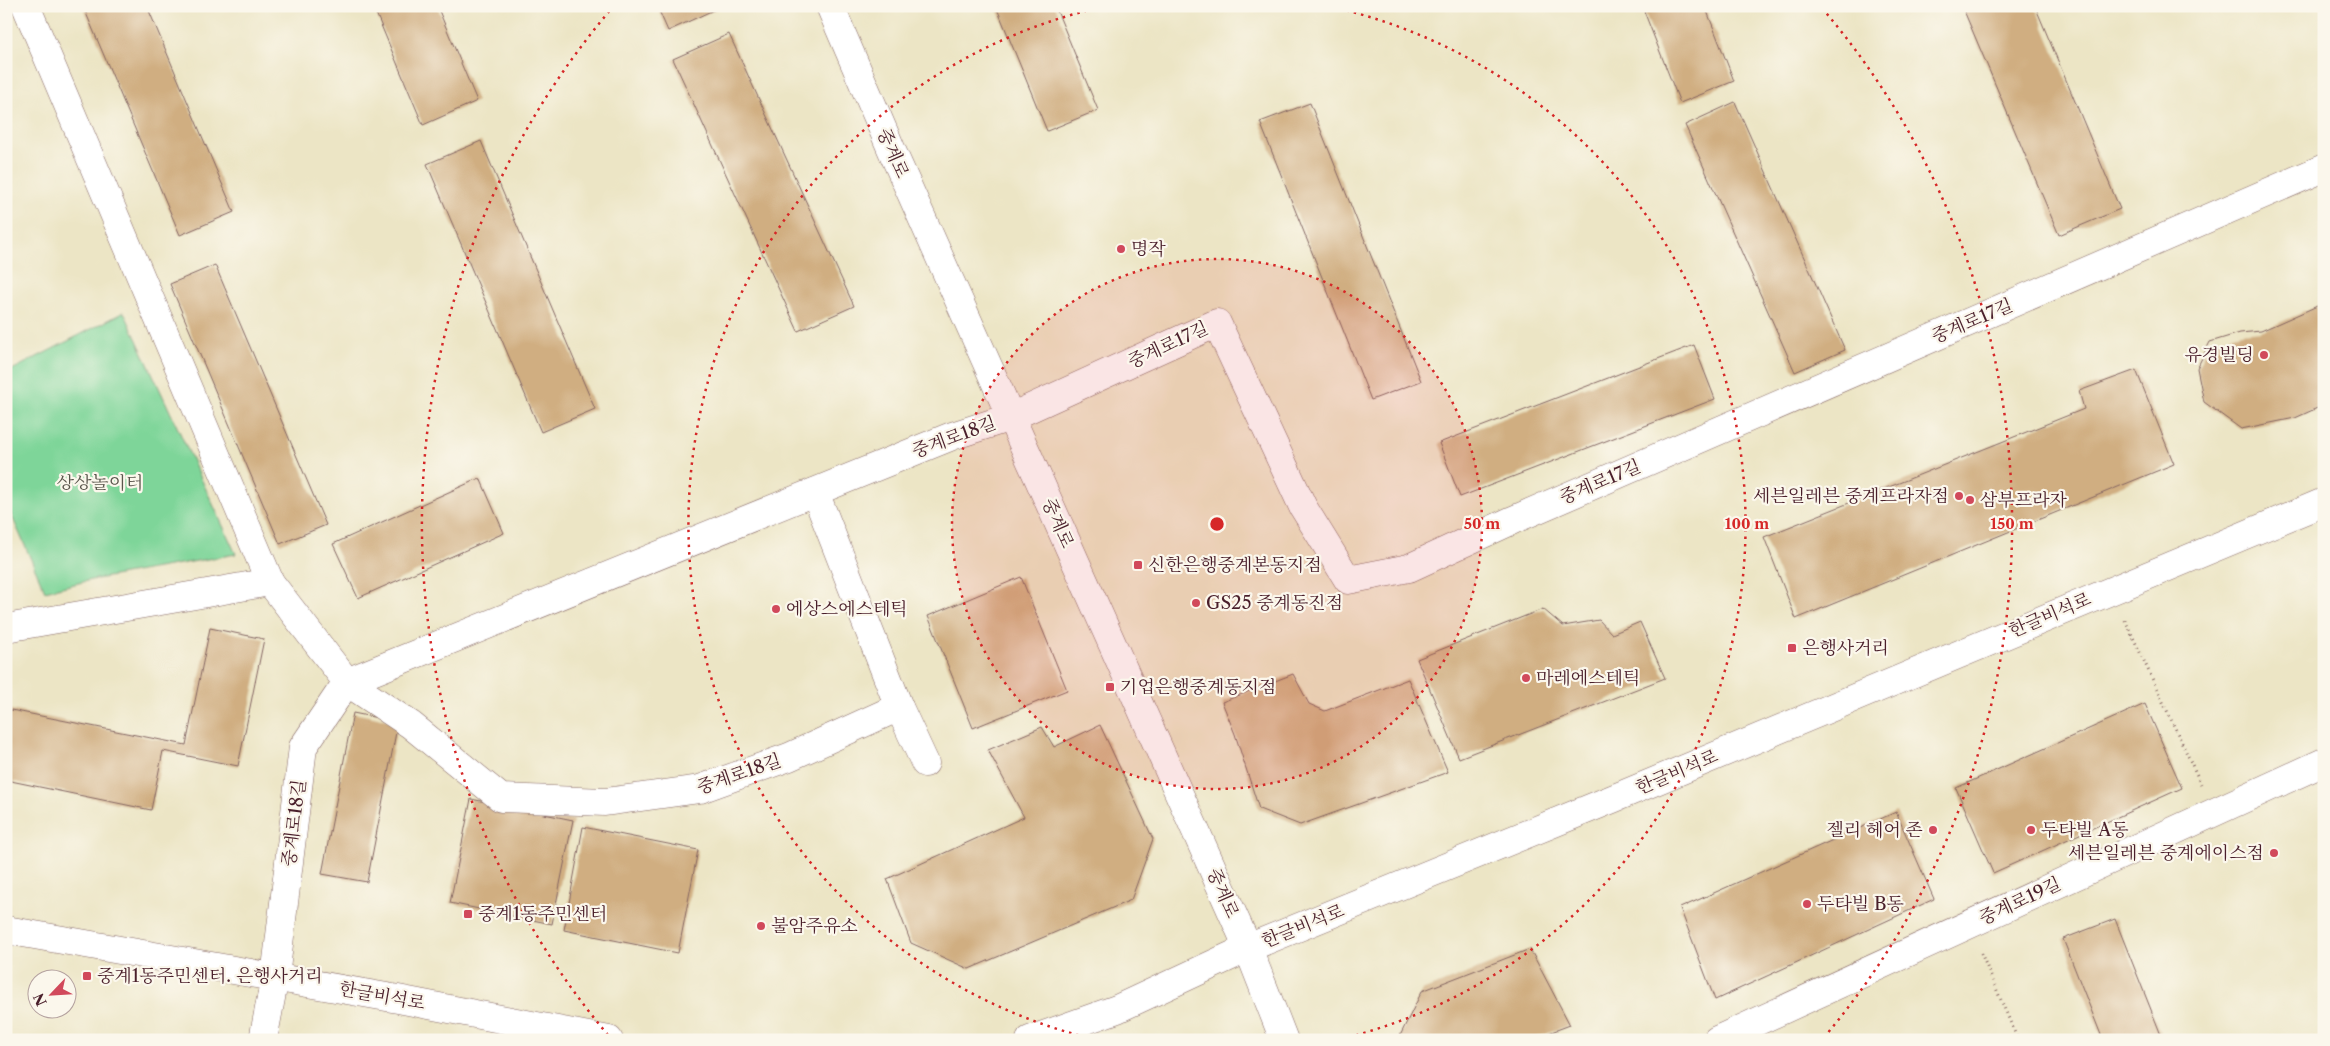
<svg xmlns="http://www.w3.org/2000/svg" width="2330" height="1046" font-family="'Libre Caslon Text','Noto Serif KR',serif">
<rect width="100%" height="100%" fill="#fbf7ec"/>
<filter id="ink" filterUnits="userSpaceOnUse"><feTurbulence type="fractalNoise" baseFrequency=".02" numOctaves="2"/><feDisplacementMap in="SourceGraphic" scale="10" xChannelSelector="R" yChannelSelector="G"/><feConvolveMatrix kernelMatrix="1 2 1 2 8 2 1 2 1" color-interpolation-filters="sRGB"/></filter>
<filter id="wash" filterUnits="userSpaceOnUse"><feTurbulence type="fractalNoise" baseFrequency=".0096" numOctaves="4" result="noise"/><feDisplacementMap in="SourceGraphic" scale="20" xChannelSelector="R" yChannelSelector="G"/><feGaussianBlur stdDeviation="1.12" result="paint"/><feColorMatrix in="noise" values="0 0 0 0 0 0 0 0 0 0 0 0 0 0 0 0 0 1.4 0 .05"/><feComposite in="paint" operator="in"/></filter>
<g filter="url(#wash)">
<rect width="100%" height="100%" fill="#ece5c5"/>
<polygon fill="#7ed599" stroke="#647a62" points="124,312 236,554 91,580 45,591 6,503 6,373"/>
<g id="blocks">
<g fill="#d0ae81">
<polygon points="83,6 147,6 234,212 180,235"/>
<polygon points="373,6 437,6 477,101 423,125"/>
<polygon points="657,6 722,6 668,31"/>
<polygon points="996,6 1055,6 1098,110 1047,131"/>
<polygon points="1642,6 1705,6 1734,81 1680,103"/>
<polygon points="1962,6 2035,6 2120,209 2059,235"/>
<polygon points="729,34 854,306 798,331 673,59"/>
<polygon points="1735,102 1845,350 1795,372 1685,125"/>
<polygon points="1310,103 1421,381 1371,400 1260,122"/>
<polygon points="481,141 595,409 541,432 427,164"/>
<polygon points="215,265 326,525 280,544 170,284"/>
<polygon points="2324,303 2324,405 2295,418 2241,429 2204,402 2197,368 2210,342 2240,333 2261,331"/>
<polygon points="1694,345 1715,399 1460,497 1439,443"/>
<polygon points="2136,370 2174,464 1796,619 1764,537 2084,409 2079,391"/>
<polygon points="480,478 504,533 358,598 333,544"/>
<polygon points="1021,577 1067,690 973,728 928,616"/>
<polygon points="1543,609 1563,626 1599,620 1612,634 1640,622 1665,678 1459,758 1417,659"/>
<polygon points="210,628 264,639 238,766 163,751 151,810 6,780 6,709 186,745"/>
<polygon points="1293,674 1309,704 1325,711 1408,679 1448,772 1300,825 1259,809 1235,734 1222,702"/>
<polygon points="2145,704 2182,788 1993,873 1956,788"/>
<polygon points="353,713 398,722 367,882 322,874"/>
<polygon points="1100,725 1153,839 1131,900 969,969 911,943 887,879 1024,817 988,750 1042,727 1054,747"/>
<polygon points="471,799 573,820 552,924 450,903"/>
<polygon points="1896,812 1934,899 1715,1000 1680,908"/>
<polygon points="583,827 698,850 678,953 564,930"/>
<polygon points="2115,919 2163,1040 2103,1040 2063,939"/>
<polygon points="1530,949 1570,1025 1530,1040 1398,1040 1422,991"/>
</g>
</g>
</g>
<g filter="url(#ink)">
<use href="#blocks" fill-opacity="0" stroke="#836461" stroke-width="1"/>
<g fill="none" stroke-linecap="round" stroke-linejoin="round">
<defs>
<g id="minor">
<polyline points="26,6 270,582"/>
<polyline points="830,6 893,153 1248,948 1284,1040"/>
<polyline points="6,628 270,582 347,682 411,725 501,798 605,802 700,789 789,757 899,707 815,492"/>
<polyline points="899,707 925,763"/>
<polyline points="263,1040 275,977 303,747 347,682 952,436 1011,417 1217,323 1303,507 1348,580 1409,568 1513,520 2324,168"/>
<polyline points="1717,1040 2324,762"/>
</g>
<g id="major">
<polyline points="6,930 398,999 609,1040"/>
<polyline points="1030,1040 1117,1009 1248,948 1610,800 2324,502"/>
</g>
</defs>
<use href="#minor" stroke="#836461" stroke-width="29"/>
<use href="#major" stroke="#836461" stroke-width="29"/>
<g stroke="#836461" stroke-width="3" stroke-dasharray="1 4" stroke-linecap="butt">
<polyline points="2125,620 2201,784"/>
<polyline points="1981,953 2018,1040"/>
</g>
<use href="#minor" stroke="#fff" stroke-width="28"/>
<use href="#major" stroke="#fff" stroke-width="28"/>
</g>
</g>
<circle cx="1217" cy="524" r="265" fill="#d62828" fill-opacity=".12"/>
<g fill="none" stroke="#d62828" stroke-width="2.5" stroke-dasharray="2.5 5">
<circle cx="1217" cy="524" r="265"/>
<path d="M1093 1039A530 530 0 0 1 1102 7M1332 7A530 530 0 0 1 1341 1039"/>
<path d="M608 1035A795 795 0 0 1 612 8M1822 8A795 795 0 0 1 1826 1035"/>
</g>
<g fill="#d1495b" stroke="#fbf7ec" stroke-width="2">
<circle cx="1121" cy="249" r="5"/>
<circle cx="2264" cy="355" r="5"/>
<circle cx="1959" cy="496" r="5"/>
<circle cx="1970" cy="500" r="5"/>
<rect x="1133" y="560" width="10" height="10" rx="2.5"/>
<circle cx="1196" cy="603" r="5"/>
<circle cx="776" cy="609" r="5"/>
<rect x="1787" y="643" width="10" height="10" rx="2.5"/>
<circle cx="1526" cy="678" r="5"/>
<rect x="1105" y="682" width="10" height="10" rx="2.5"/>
<circle cx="1933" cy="830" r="5"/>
<circle cx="2031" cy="830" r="5"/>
<circle cx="2274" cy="853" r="5"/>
<circle cx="1807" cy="904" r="5"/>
<rect x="463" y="909" width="10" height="10" rx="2.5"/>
<circle cx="761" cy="926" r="5"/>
<rect x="82" y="971" width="10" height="10" rx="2.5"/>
</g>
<g text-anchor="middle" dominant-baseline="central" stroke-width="4.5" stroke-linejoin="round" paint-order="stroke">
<g font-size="18" fill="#4a1f2b" stroke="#fbf7ec">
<text transform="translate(893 153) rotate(66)">중계로</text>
<text transform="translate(1972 321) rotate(-23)">중계로17길</text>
<text transform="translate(1168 345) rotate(-25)">중계로17길</text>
<text transform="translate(954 437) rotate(-20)">중계로18길</text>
<text transform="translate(1600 482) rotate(-23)">중계로17길</text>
<text transform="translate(1058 523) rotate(66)">중계로</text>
<text transform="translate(2050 615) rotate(-23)">한글비석로</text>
<text transform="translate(1677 772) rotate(-23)">한글비석로</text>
<text transform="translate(739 774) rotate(-19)">중계로18길</text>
<text transform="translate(294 823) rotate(-83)">중계로18길</text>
<text transform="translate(1223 893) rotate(66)">중계로</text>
<text transform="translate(2020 901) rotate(-25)">중계로19길</text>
<text transform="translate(1303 926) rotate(-22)">한글비석로</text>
<text transform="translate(382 996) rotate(10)">한글비석로</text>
</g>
<g font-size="18" fill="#4a1f2b" stroke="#fbf7ec" text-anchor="start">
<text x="1131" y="249">명작</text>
<text x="2254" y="355" text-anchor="end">유경빌딩</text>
<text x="1949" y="496" text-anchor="end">세븐일레븐 중계프라자점</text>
<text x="1980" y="500">삼부프라자</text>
<text x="1148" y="565">신한은행중계본동지점</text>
<text x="1206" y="603">GS25 중계동진점</text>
<text x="786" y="609">에상스에스테틱</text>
<text x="1802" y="648">은행사거리</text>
<text x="1536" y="678">마레에스테틱</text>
<text x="1120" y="687">기업은행중계동지점</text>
<text x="1923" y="830" text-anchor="end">젤리 헤어 존</text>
<text x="2041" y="830">두타빌 A동</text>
<text x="2264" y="853" text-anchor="end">세븐일레븐 중계에이스점</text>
<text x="1817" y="904">두타빌 B동</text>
<text x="478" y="914">중계1동주민센터</text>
<text x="771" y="926">불암주유소</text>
<text x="97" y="976">중계1동주민센터. 은행사거리</text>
</g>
<g font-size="18" fill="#5a564c" stroke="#fbf7ec">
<text x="100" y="483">상상놀이터</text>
</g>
</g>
<circle cx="1217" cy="524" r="8" fill="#d62828" stroke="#fbf7ec" stroke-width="2.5"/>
<g font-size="15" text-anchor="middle" font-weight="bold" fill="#d62828" stroke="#fbf7ec" stroke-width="4.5" stroke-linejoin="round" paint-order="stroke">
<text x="1482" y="529">50 m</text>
<text x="1747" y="529">100 m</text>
<text x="2012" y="529">150 m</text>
</g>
<rect width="2330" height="1046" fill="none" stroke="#fbf7ec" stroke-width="25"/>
<g transform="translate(52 994) rotate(245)"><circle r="24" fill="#fbf7ec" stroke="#b4a19f"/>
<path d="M0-4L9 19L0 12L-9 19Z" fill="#d1495b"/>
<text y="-8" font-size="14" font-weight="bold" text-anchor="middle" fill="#4a1f2b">N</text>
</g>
</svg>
